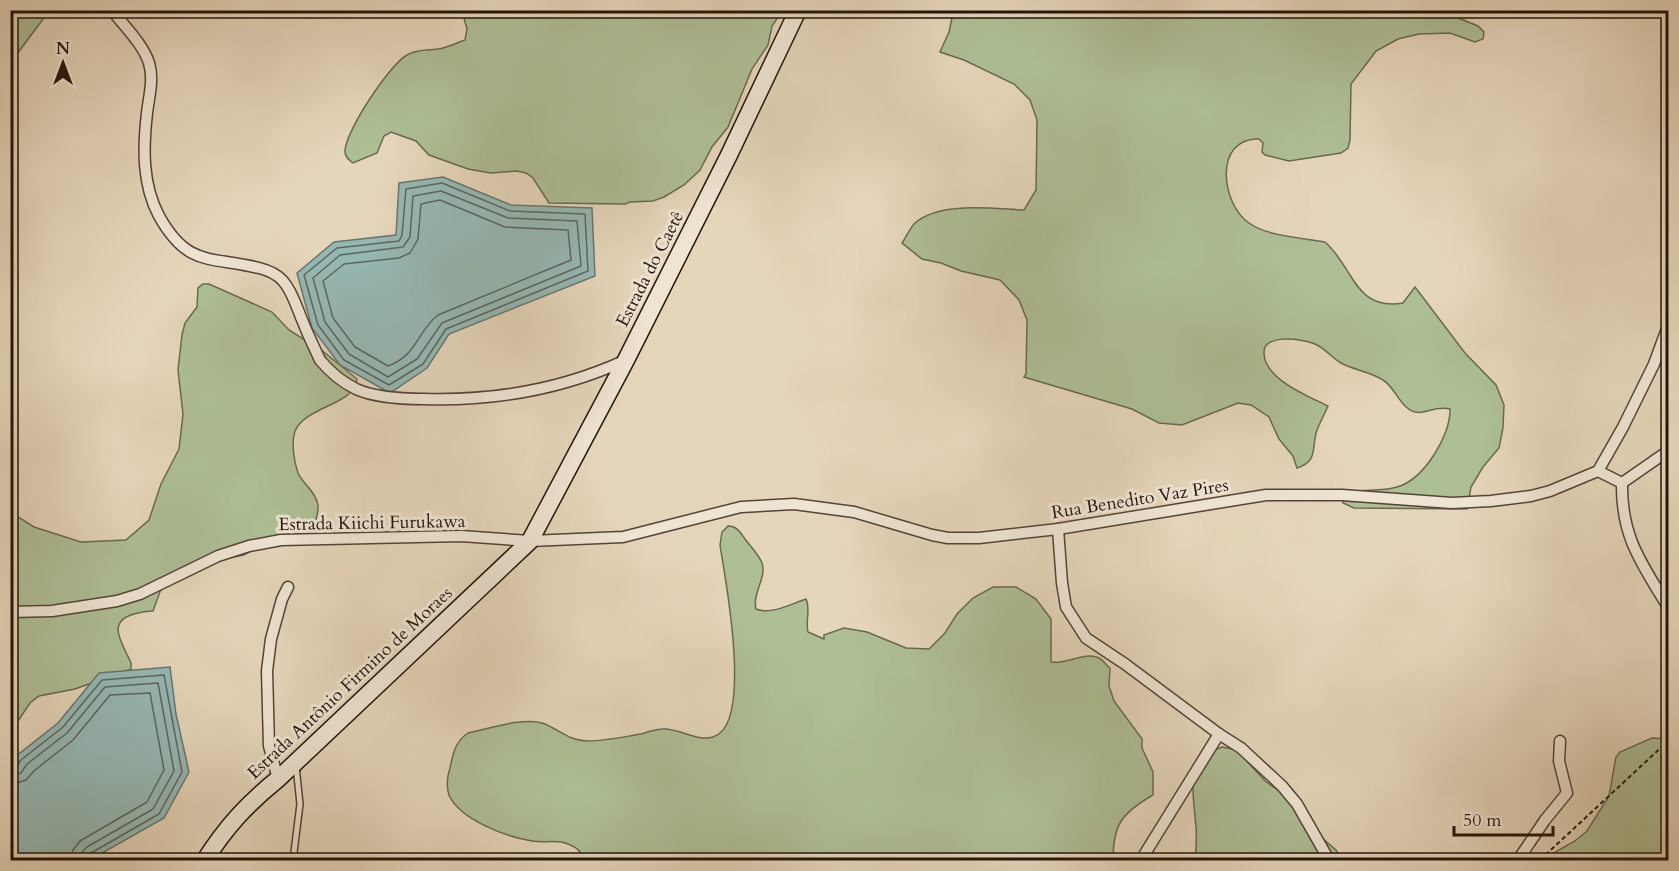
<svg xmlns="http://www.w3.org/2000/svg" width="1679" height="871" font-family="Cardo,serif">
<rect width="100%" height="100%" fill="#e5d5ba"/>
<filter id="stains"><feTurbulence type="fractalNoise" baseFrequency=".00333" numOctaves="4"/><feColorMatrix values="0 0 0 0 .2 0 0 0 0 .09 0 0 0 0 .02 0 0 0 .5 -.17"/></filter>
<radialGradient id="worn" r=".72"><stop offset=".6" stop-color="#630" stop-opacity="0"/><stop offset="1" stop-color="#630" stop-opacity=".3"/></radialGradient>
<g fill="#aebe95" stroke="#686950" stroke-width="1.5">
<polygon points="11,10 49,11 17,54 11,66"/>
<path d="M462,11V10L782,11L772,26L768,45L752,69L728,127L712,147L700,170L684,185L664,197L653,201L630,202L625,204L549,203L533,178L526,173L516,171L491,173L468,169L429,155L416,141L391,132L384,136L377,153L353,163C349,160 345,157 345,152C344,133 390,64 407,55C417,49 427,51 438,49C447,48 456,43 465,40L467,29Z"/>
<path d="M950,11H1441L1478,26L1484,32L1483,39L1475,42L1450,33L1419,34L1398,39L1376,51L1351,84L1350,140L1348,148L1341,153L1289,161L1265,155L1262,152L1263,143L1259,139C1213,138 1221,204 1249,223C1266,236 1303,238 1325,242C1354,267 1354,311 1403,303L1415,287L1465,353L1496,385L1504,405L1503,428L1499,448L1483,467L1471,487L1467,509L1354,508L1343,503L1341,497C1347,495 1353,493 1359,491C1371,489 1385,491 1397,487C1423,480 1451,436 1450,409C1434,405 1426,415 1415,412C1400,408 1396,388 1383,380C1371,372 1354,370 1341,363C1332,358 1325,348 1315,344C1303,339 1263,333 1264,353C1264,379 1308,396 1328,406C1324,415 1319,424 1316,433C1312,450 1317,462 1297,468L1293,456L1279,439L1269,417L1251,405L1238,403L1182,425L1159,423L1132,409L1024,377L1026,374L1027,320L1019,300L1000,280L961,271L941,263L922,259L902,243C906,237 910,228 915,223C940,201 993,209 1024,210L1036,190L1037,120L1030,100L1014,84L964,60L940,52L949,32L953,13Z"/>
<path d="M203,284H209L272,312L289,330L324,352L357,379C355,405 306,406 295,431C291,442 294,462 298,473C303,484 316,492 318,505C319,513 314,525 313,533L287,536L264,544L244,555L224,559L161,589L153,611C146,611 141,612 134,614C105,622 123,644 131,663V669L75,689L39,696L30,703L18,721L11,726L10,504L18,517L34,527L81,542L126,540L149,520L161,484L179,449L183,414L178,370L182,335L185,323L197,307L198,288Z"/>
<path d="M728,526C737,526 740,532 745,539C750,546 759,555 762,563C767,578 752,593 756,609C772,615 791,604 806,599C811,610 805,621 808,632L824,639V635L844,628L867,632L906,648L929,649L945,633L957,614L973,598L993,587H1016L1036,599L1051,619V662C1066,665 1085,651 1099,658C1103,660 1106,665 1110,668L1109,686L1114,701L1142,739V748L1153,772V795C1122,813 1113,824 1113,860H583C582,850 574,846 565,843C554,840 543,843 532,841C507,837 460,820 449,795C446,786 447,777 450,768C453,753 455,742 468,733C489,729 525,716 545,724C559,730 570,741 587,741C605,741 623,737 641,734C648,732 656,729 663,729C679,728 697,742 713,737C754,726 725,577 720,545L722,532Z"/>
<polygon points="1652,738 1668,739 1668,860 1545,860 1548,856 1575,841 1587,831 1609,796 1616,757 1620,752"/>
<path d="M1222,747L1237,750L1265,781L1292,800L1308,826L1336,850L1339,855L1337,860H1195C1196,850 1197,838 1196,827C1194,802 1189,781 1199,756Z"/>
</g>
<g fill="#96b8b4" stroke="#687671" stroke-width="1.5">
<polygon points="443,177 511,205 592,208 595,276 449,334 427,368 390,393 340,365 312,328 297,273 334,242 396,235 399,183"/>
<polygon points="170,667 176,714 189,772 164,818 90,860 11,860 10,770 15,757 58,723 99,673"/>
</g>
<g fill="none" stroke-linecap="round" stroke-linejoin="round">
<g stroke="#5c6660" stroke-width="1.5">
<polygon points="442,183 510,211 585,214 588,271 446,329 423,364 389,385 344,360 318,325 304,275 337,248 399,241 402,235 406,189"/>
<polygon points="441,191 508,218 577,221 581,266 442,323 417,359 388,377 349,354 325,322 313,278 340,255 403,247 410,237 413,196"/>
<path d="M440,200L505,227L568,230L571,260L438,315C417,331 418,355 388,366L355,347L333,318L323,281L344,264L399,258L410,253L418,239L421,204Z"/>
<polyline points="10,768 16,767 21,760 63,727 102,680 164,675 182,772 159,814 91,853 88,860"/>
<polyline points="10,775 21,773 27,764 67,733 105,687 158,683 174,771 153,809 87,847 82,852 80,860"/>
<polyline points="10,785 26,780 35,770 73,740 110,695 150,693 164,770 147,802 80,841 73,850 71,860"/>
</g>
<defs>
<polyline id="lane" points="293,860 300,804 296,766"/>
<g id="street">
<path d="M112,10C124,26 143,44 149,63C154,79 149,96 147,113C143,148 142,184 159,216C188,268 211,256 259,268C267,270 277,274 283,281C293,292 297,309 303,322C308,335 314,347 320,360C329,371 342,382 356,389C376,398 402,399 424,399C493,401 563,389 626,360"/>
<path d="M1598,471L1622,483C1621,537 1642,564 1668,607"/>
<polyline points="1622,483 1668,451"/>
<polyline points="1058,529 1062,583 1066,607 1086,638 1125,664 1219,734 1241,748 1282,786 1297,804 1329,860"/>
<polyline points="10,612 52,611 117,601 140,594 218,556 249,546 281,540 461,536 530,541 623,537 741,507 794,504 854,512 932,535 948,538 979,538 1058,529 1266,495 1342,495 1452,503 1491,501 1531,496 1550,491 1598,471 1623,427 1654,364 1668,326"/>
<polyline points="278,779 269,746 267,671 271,639 282,599 288,587"/>
<polyline points="1141,860 1219,734"/>
<polyline points="1518,860 1545,820 1567,793 1559,761 1560,741"/>
</g>
<path id="secondary" d="M205,860C226,827 247,804 278,779L530,541L626,360L729,155L798,10"/>
</defs>
<use href="#lane" stroke="#544438" stroke-width="8"/>
<use href="#street" stroke="#544438" stroke-width="13"/>
<use href="#secondary" stroke="#23140c" stroke-width="19"/>
<polyline stroke="#23140c" stroke-width="2" stroke-dasharray="4.5 3" stroke-linecap="butt" points="1540,860 1668,741"/>
<use href="#lane" stroke="#eee4d2" stroke-width="5"/>
<use href="#street" stroke="#eee4d2" stroke-width="10"/>
<use href="#secondary" stroke="#eee4d2" stroke-width="16"/>
</g>
<g text-anchor="middle" dominant-baseline="central" stroke-width="6" stroke-linejoin="round" paint-order="stroke">
<g font-size="18" fill="#23140c" stroke="#eee4d2">
<text transform="translate(650 269) rotate(-63)">Estrada do Caetê</text>
<text transform="translate(1140 499) rotate(-9)">Rua Benedito Vaz Pires</text>
<text transform="translate(372 523) rotate(-1)">Estrada Kiichi Furukawa</text>
<text transform="translate(350 683) rotate(-43)">Estrada Antônio Firmino de Moraes</text>
</g>
</g>
<rect width="1679" height="871" fill="none" stroke="#e5d5ba" stroke-width="36"/>
<rect x="12" y="12" width="1655" height="847" fill="none" stroke="#23140c" stroke-width="3"/>
<rect x="18" y="18" width="1643" height="835" fill="none" stroke="#23140c" stroke-width="1.5"/>
<g transform="translate(63 63)" stroke="#eee4d2" stroke-width="4.5" paint-order="stroke">
<path d="M0-4.5L10 22L0 15L-10 22Z" fill="#23140c"/>
<text y="-9" font-size="16" font-weight="bold" text-anchor="middle" fill="#23140c">N</text>
</g>
<path d="M1454 826v9h99v-9" fill="none" stroke="#23140c" stroke-width="3"/>
<text x="1463" y="826" font-size="18" fill="#23140c" stroke="#eee4d2" stroke-width="4.5" paint-order="stroke">50 m</text>
<rect width="100%" height="100%" filter="url(#stains)"/>
<rect width="100%" height="100%" fill="url(#worn)"/>
</svg>
